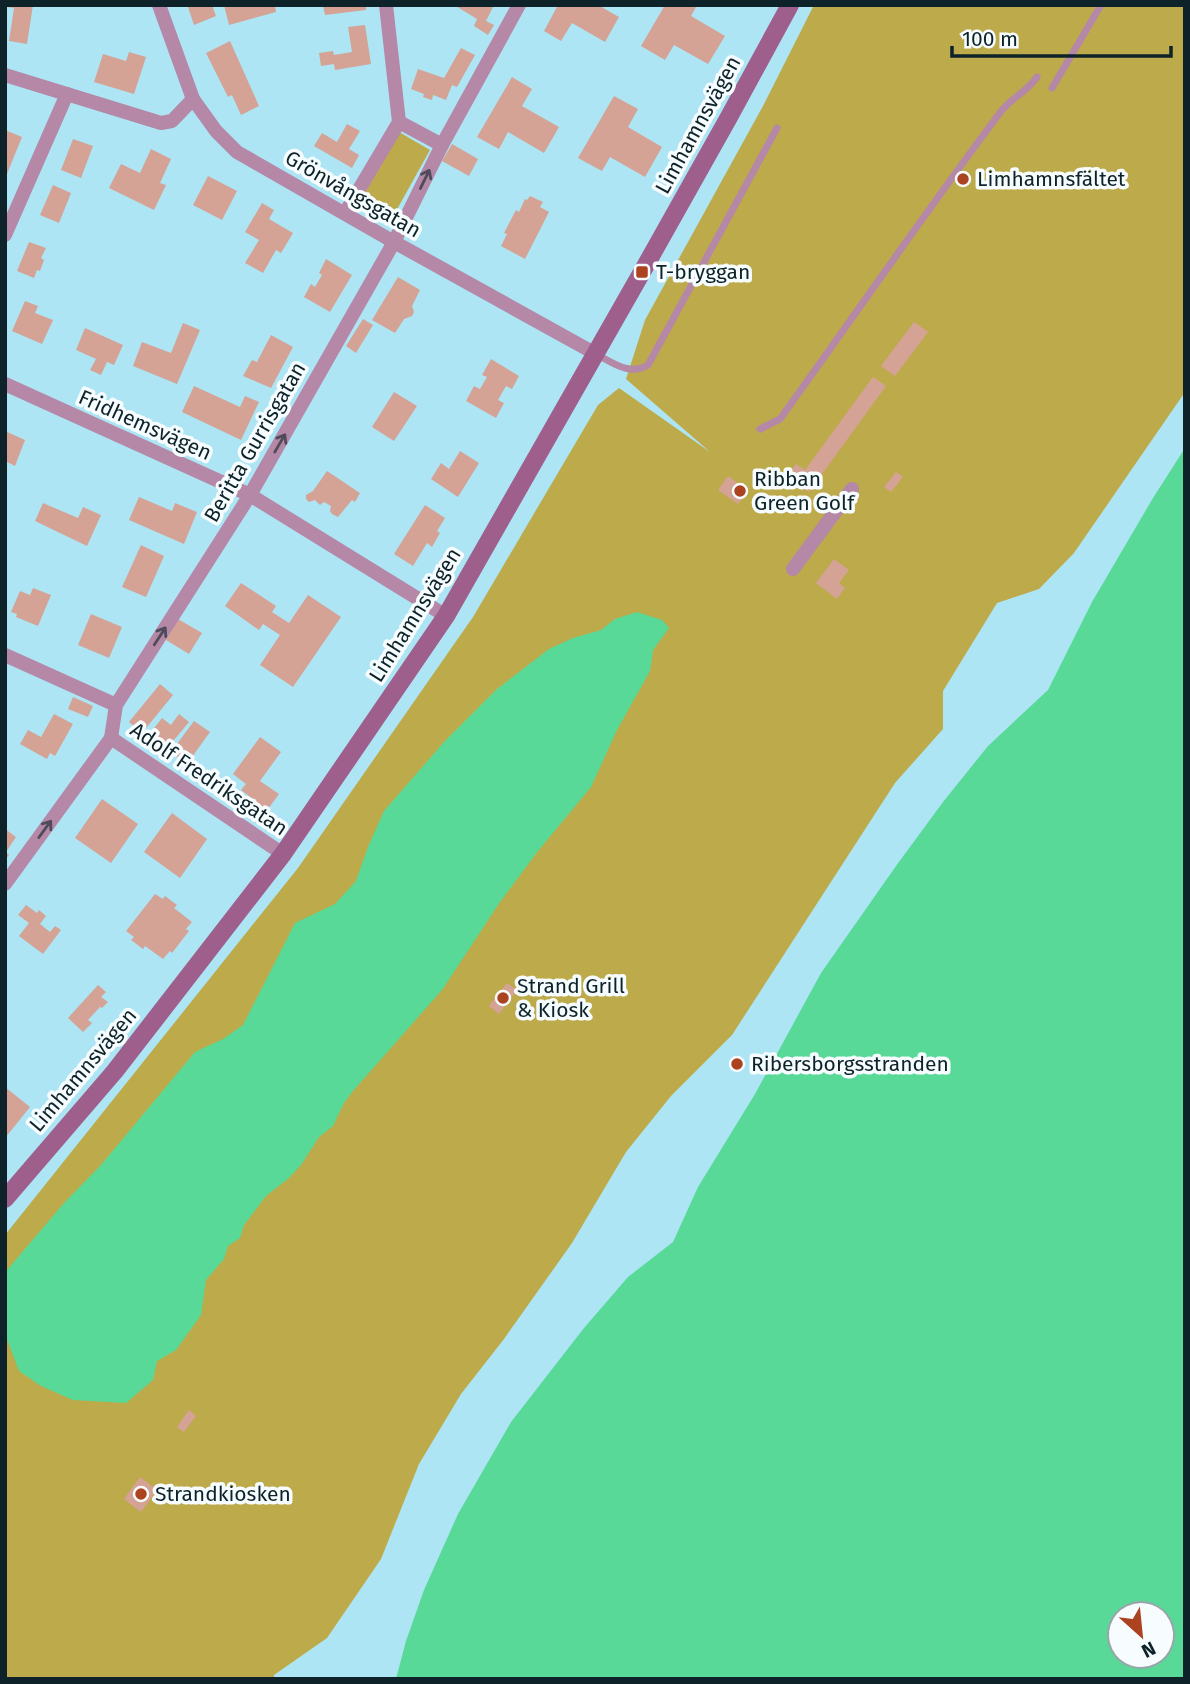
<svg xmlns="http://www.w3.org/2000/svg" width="1190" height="1684" font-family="'Fira Sans',sans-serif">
<rect width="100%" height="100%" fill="#ade5f5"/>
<g fill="#bdaa4b">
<polygon points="814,5 1185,5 1185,392 1074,553 1039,589 997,603 943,691 943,729 895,783 732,1035 671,1096 626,1152 572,1243 504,1339 461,1394 419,1464 381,1559 327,1638 274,1675 274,1679 5,1679 5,1235 298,868 473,617 598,405 619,388 710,452 626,379 645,320 763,106"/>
<polygon points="399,132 430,150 390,222 358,205"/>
</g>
<g fill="#58d997" fill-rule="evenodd">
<path d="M1185,448V1679H396L406,1641L424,1590L458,1514L511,1422L584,1328L628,1277L673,1242L698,1187L755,1094L821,973L896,866L943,802L988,746L1048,690L1092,602L1153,498ZM1120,1614H1162V1656H1120Z"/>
<polygon points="637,612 662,620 669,628 653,650 650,671 617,730 591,787 538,851 500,902 442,990 353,1091 344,1103 333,1126 319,1137 301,1165 289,1178 266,1196 244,1225 240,1238 228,1246 224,1259 206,1280 201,1315 176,1350 157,1361 153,1380 126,1403 73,1400 41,1386 19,1371 5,1334 5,1276 7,1270 64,1203 101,1165 195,1052 223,1039 243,1025 295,923 335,904 356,881 368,847 384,811 444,742 497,689 549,649 573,638 601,630 615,619"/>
</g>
<g fill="#d4a395">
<polygon points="7,5 33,5 27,44 9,41 14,8 7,7"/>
<polygon points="192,5 212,5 216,16 194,25 188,7"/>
<polygon points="224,5 275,5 276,12 229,25"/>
<polygon points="323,5 366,5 366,10 325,15"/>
<polygon points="454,5 494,5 486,21 494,25 488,35 474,26 477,19"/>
<polygon points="558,5 598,5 619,17 605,42 572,23 561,41 544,31"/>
<polygon points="665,5 697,5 691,16 725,36 708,64 674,45 665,60 641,46"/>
<polygon points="365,25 371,64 335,70 334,64 321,66 319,53 333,51 334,55 352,52 348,27"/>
<polygon points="230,41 259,106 241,115 232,95 228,97 206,53"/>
<polygon points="461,48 475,55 457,87 452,85 446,100 433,95 432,100 423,97 424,94 411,89 418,69 444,78"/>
<polygon points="129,52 146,57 134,94 94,82 103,54 126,61"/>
<polygon points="512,77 532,89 522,106 559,127 544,153 508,132 499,149 477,137"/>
<polygon points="614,96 638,109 628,127 662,147 645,177 610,157 602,171 578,158"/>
<polygon points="347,124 360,131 349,149 359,155 352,168 314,146 322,133 337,142"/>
<polygon points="5,130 22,137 5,179"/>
<polygon points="73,139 93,146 81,178 61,170"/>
<polygon points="452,144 478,159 469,176 442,161"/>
<polygon points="151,149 171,159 160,183 166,185 154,210 109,188 121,164 140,173"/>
<polygon points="208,176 237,191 222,220 193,205"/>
<polygon points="53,185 71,193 59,223 40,215"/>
<polygon points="530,196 543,202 540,207 549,212 525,259 501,246 507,234 504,233 516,210 519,212 525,199 527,200"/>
<polygon points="262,203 274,210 269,219 293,233 281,253 276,250 263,273 245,263 259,240 245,232"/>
<polygon points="29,242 46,248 41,258 44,260 40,271 37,270 34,278 17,271"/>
<polygon points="326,259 352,275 330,312 304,297 311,284 315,287 322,275 319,273"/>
<polygon points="398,277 420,290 412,306 414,312 412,316 404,319 395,333 372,320"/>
<polygon points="25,301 38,306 35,313 53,320 42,344 12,331"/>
<polygon points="363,319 373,325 356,353 346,346"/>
<polygon points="914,322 928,332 895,376 881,366"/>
<polygon points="183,323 200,330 177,384 133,366 142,342 171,353"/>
<polygon points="85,328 123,345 114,365 107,362 101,375 90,370 96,359 76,350"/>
<polygon points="271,335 293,347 271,388 243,376 252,360 257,362"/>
<polygon points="491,359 519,376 512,389 506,386 498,400 504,403 496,418 466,401 474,386 480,389 487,377 482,375"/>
<polygon points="873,377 886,386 809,492 787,476 796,464 805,470"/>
<polygon points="194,386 240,407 245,396 259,402 241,440 182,412"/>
<polygon points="394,392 417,406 394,441 372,427"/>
<polygon points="5,431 25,440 15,466 5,461"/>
<polygon points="460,451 479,463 458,497 431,479 441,463 449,469"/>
<polygon points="327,471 360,493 355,502 352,500 338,517 332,514 330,511 331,506 324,502 320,505 315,500 309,502 306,499 306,495 313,491"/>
<polygon points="896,472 903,477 891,492 884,487"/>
<polygon points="728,476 748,491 738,504 718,490"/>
<polygon points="139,497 172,511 175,503 197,512 184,544 129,520"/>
<polygon points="43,503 78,518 83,507 101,515 87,546 35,521"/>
<polygon points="425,505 445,518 437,531 440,533 432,547 427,543 413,566 394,554"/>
<polygon points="141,545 164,556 146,597 122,587"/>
<polygon points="834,559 849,570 839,583 845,588 837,599 816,583"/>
<polygon points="241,583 276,606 272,612 289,623 308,595 341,617 293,687 260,665 280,635 263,624 259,630 225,606"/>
<polygon points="33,588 51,595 38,626 16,617 17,614 11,612 20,591 30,595"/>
<polygon points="91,614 122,627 109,658 78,645"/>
<polygon points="178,619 202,633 189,654 166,640"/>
<polygon points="160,684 173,695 142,733 129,722"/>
<polygon points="73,697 93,706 88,717 68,709"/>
<polygon points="54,714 73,724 55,756 50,753 47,759 20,744 28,730 41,737"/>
<polygon points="179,714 189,722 169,746 151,732 162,718 171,725"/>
<polygon points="194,721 210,732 187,764 171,752"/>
<polygon points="260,737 281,752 260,781 279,794 257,824 246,816 257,802 241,790 246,784 233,774"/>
<polygon points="102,799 138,824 111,863 75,838"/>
<polygon points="172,813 207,839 180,878 144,852"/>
<polygon points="5,829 16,837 6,852 9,855 5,860"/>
<polygon points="155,894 163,899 165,896 177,905 174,908 192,922 186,929 189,931 172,953 170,951 163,959 145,946 143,949 131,940 134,937 126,931"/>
<polygon points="26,905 37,913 39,910 46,916 40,924 50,932 55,926 61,930 43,954 19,936 29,923 18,915"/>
<polygon points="507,983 517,990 499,1014 489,1006"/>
<polygon points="98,985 106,992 101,997 108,1002 102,1008 100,1007 88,1020 92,1023 83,1032 68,1018"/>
<polygon points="5,1087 30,1107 5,1138"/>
<polygon points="189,1410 196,1416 184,1432 177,1427"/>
<polygon points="140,1477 157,1490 141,1512 124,1499"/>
</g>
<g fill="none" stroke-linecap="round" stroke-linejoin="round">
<g stroke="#b488a6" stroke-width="7">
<polyline points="1052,88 1101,5"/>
<path d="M596,354C613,363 630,376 648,365L777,128"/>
<path d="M760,429L780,419C853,318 924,214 999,114C1009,99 1027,92 1037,77"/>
</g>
<g stroke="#b488a6" stroke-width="14">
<polyline points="159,5 193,99 216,131 237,152 394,242 596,354"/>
<polyline points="5,75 161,123 172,121 193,99"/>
<polyline points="399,122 442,145"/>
<polyline points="345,213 399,122 386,5"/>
<polyline points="5,235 67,94"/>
<polyline points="5,384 250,495 446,616"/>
<polyline points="793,569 852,489"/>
<polyline points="5,655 116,705"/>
<polyline points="111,738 283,854"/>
<polyline points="5,884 111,738 116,705 250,495 394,242 442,145 519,5"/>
</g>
<polyline stroke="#9e5f8c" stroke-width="18" points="5,1199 115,1071 283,854 446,616 642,272 729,117 790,5"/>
</g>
<defs><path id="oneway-shaft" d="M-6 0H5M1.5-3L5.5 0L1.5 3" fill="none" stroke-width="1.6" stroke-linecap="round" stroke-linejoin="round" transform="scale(1.75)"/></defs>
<g stroke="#504b5b">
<use href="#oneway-shaft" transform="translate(425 179) rotate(-64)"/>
<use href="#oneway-shaft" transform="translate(280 443) rotate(-60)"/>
<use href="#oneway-shaft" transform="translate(160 636) rotate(-57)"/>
<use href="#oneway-shaft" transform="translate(45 829) rotate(-54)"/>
</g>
<g fill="#ab4321" stroke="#f7fcfe" stroke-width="2.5">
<circle cx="963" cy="179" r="7"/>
<rect x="635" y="265" width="14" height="14" rx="3.5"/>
<circle cx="740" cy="491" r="7"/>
<circle cx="503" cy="998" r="7"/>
<circle cx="737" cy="1064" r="7"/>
<circle cx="141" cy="1494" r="7"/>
</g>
<g text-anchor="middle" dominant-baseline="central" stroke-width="7" stroke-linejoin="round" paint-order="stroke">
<g font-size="21" fill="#0d2329" stroke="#f7fcfe">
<text transform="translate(698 125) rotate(-61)">Limhamnsvägen</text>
<text transform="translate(353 194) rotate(30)">Grönvångsgatan</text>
<text transform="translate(145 425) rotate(24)">Fridhemsvägen</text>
<text transform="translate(255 442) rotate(-60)">Beritta Gurrisgatan</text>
<text transform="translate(415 615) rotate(-58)">Limhamnsvägen</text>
<text transform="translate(209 779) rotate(34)">Adolf Fredriksgatan</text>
<text transform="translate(83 1070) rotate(-50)">Limhamnsvägen</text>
</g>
<g font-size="21" fill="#0d2329" stroke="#f7fcfe" text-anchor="start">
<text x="977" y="179">Limhamnsfältet</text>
<text x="656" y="272">T-bryggan</text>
<text x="754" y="479">Ribban<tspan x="754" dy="24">Green Golf</tspan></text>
<text x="517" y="986">Strand Grill<tspan x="517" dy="24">&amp; Kiosk</tspan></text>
<text x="751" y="1064">Ribersborgsstranden</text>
<text x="155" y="1494">Strandkiosken</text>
</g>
</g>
<rect width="1190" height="1684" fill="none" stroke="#0d2329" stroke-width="14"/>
<g transform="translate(1141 1635) rotate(153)"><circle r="33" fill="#f7fcfe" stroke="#99a5a9" stroke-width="2"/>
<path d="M0-5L12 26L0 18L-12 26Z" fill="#ab4321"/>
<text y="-10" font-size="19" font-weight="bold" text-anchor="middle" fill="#0d2329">N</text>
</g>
<path d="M952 46v10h219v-10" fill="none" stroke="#0d2329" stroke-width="3.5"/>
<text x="962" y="46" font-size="21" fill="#0d2329" stroke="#f7fcfe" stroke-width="5" paint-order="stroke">100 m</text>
</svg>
